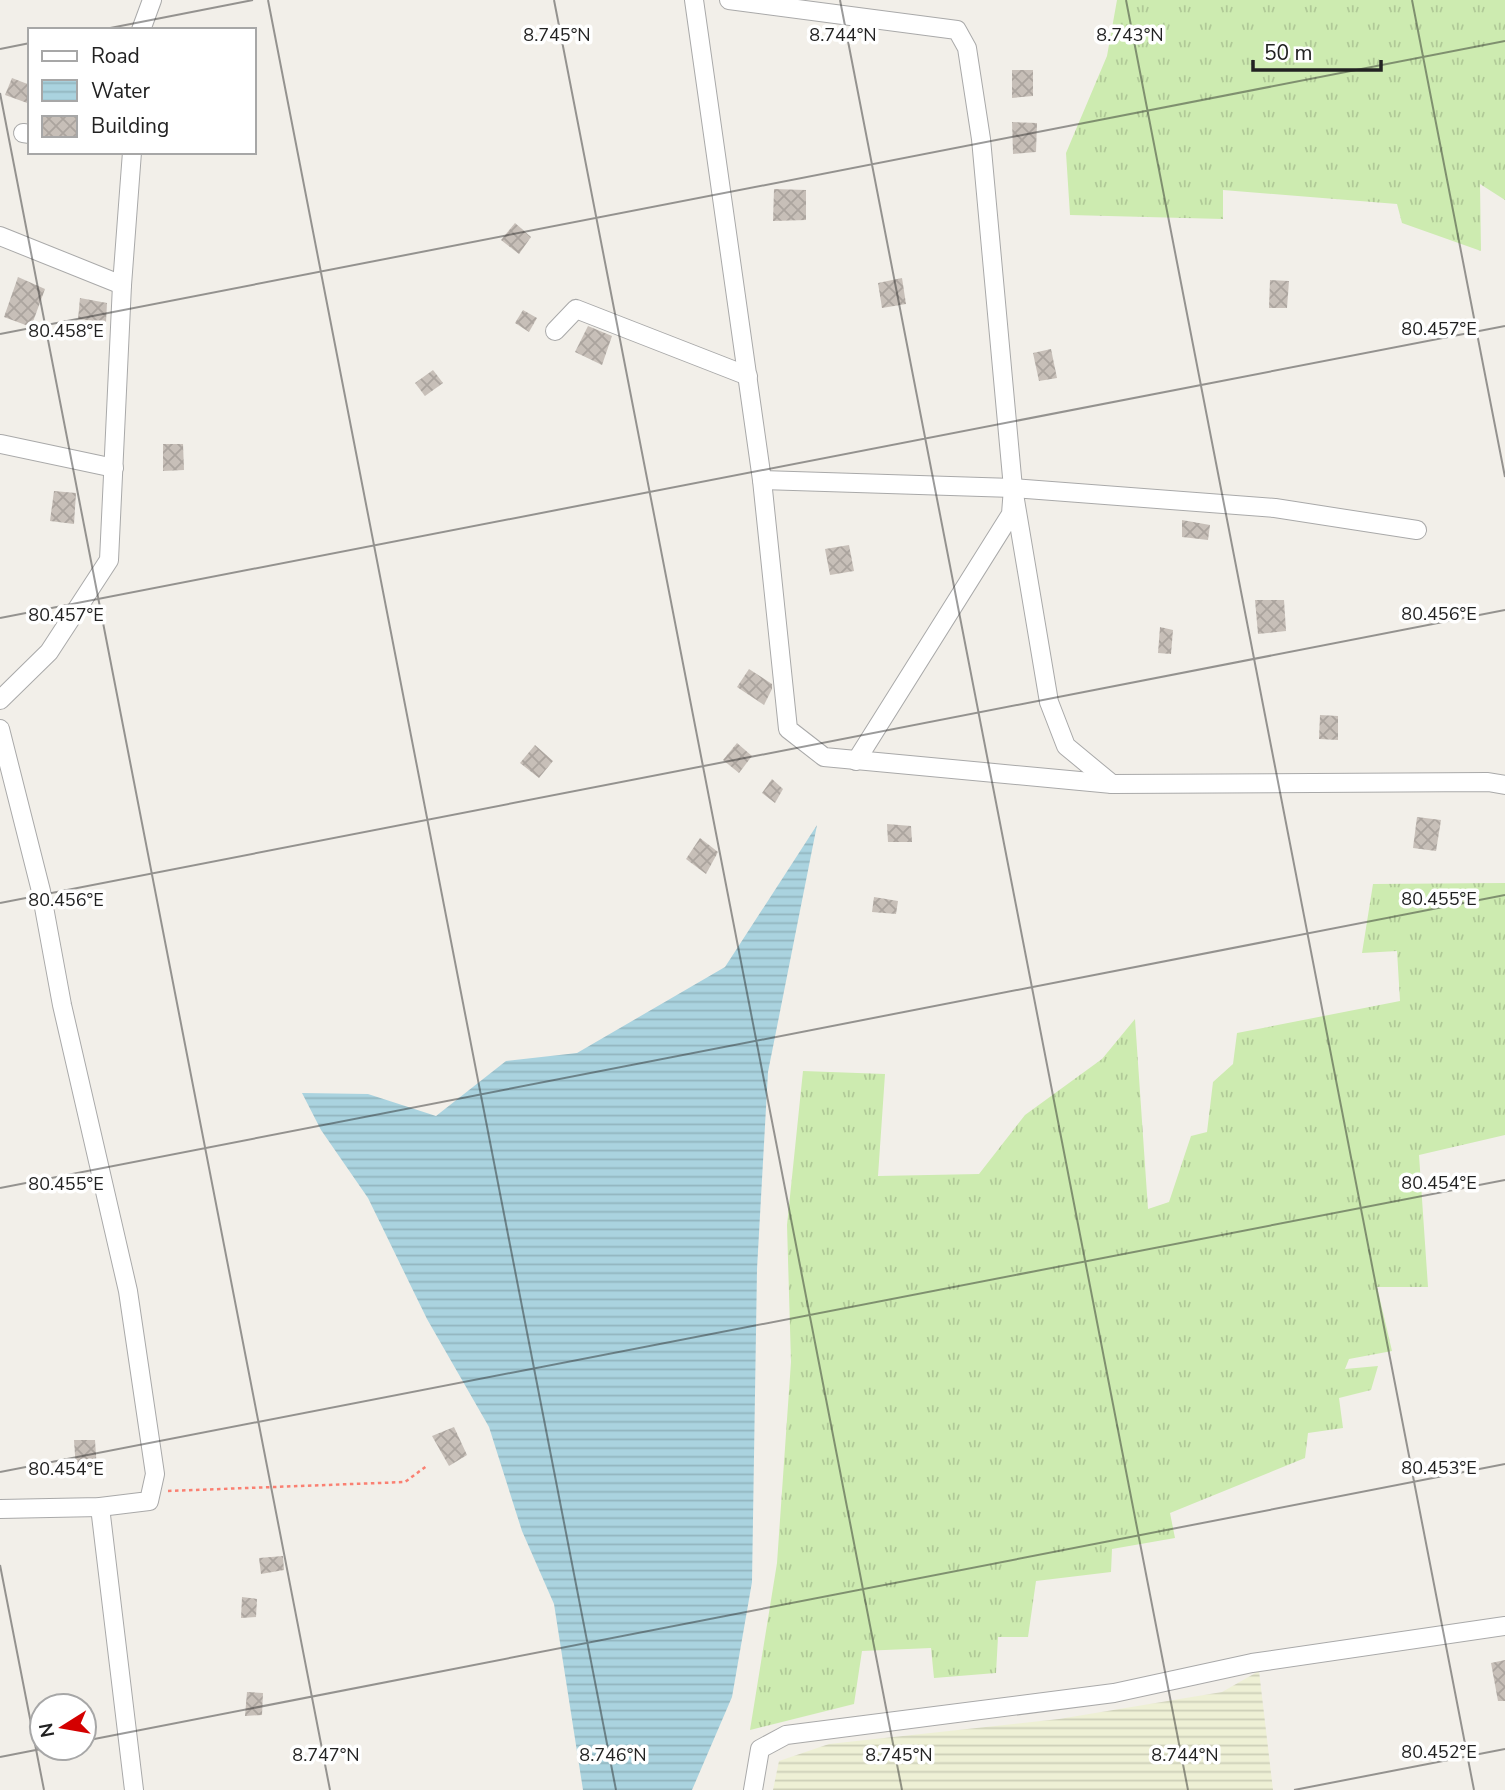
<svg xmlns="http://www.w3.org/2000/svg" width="1505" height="1790" font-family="'Nunito Sans',sans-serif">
<defs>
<pattern id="farmland-rules" width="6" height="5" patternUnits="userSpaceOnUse" patternTransform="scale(1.75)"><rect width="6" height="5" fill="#eef0d5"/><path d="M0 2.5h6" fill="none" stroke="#ccceb7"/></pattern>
<pattern id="grass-tufts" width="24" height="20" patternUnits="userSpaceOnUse" patternTransform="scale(1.75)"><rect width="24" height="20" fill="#cdebb0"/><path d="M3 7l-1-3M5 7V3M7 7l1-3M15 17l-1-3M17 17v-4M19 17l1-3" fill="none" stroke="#b0c997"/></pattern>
<pattern id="water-rules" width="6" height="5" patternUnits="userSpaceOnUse" patternTransform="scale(1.75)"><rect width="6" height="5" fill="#aad3df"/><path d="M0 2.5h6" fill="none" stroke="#92b5bf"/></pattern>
<pattern id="building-cross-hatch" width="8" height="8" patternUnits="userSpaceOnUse" patternTransform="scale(1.75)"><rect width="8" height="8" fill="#c7bfb8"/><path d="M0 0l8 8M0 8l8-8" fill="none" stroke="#aba49e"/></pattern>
</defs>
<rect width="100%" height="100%" fill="#f2efe9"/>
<polygon fill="url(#farmland-rules)" points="1259,1671 1273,1790 773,1790 779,1761 829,1744 1059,1719 1222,1692"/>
<g fill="url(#grass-tufts)">
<polygon points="1117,0 1505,0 1505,200 1480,184 1481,251 1402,223 1397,204 1223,190 1223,219 1070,215 1066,153 1107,56"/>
<polygon points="1505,883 1505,1135 1419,1155 1428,1287 1377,1287 1392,1351 1349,1359 1345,1369 1378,1366 1371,1390 1339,1398 1343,1428 1308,1433 1305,1458 1170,1513 1175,1538 1112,1549 1111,1572 1036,1581 1028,1637 998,1637 996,1673 934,1678 931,1648 862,1651 854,1704 750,1730 777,1563 791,1362 787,1225 803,1071 885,1074 878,1176 979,1174 1025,1115 1102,1059 1135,1019 1148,1209 1169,1202 1191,1136 1207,1132 1213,1082 1233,1064 1237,1033 1400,1001 1397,951 1362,953 1373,884"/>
</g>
<polygon fill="url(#water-rules)" points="817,825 768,1072 757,1269 752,1582 732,1697 692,1790 583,1790 554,1604 522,1531 489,1427 427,1319 368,1198 321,1130 302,1093 368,1094 436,1116 506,1061 577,1053 725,967"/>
<g fill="url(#building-cross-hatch)">
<polygon points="1012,70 1033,70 1033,96 1012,98"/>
<polygon points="12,78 30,85 30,104 5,95"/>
<polygon points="1012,122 1037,123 1036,152 1013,154"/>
<polygon points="774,189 806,190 806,220 773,221"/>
<polygon points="515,223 531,237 519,254 501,240"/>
<polygon points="18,277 45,289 31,327 4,317"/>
<polygon points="902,278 906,304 882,308 878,283"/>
<polygon points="1270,280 1289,281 1287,308 1269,308"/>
<polygon points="80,298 107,303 106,322 78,319"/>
<polygon points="523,310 537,318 529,332 515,323"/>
<polygon points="588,326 612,336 602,365 575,352"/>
<polygon points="1051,349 1057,378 1039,381 1033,353"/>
<polygon points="433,370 443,383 425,396 415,383"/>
<polygon points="163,444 183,444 184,470 163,471"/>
<polygon points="54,491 76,493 74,524 50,521"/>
<polygon points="1182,520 1210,525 1208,540 1182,537"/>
<polygon points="849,545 854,571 830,575 825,549"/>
<polygon points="1255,600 1284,600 1286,631 1258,634"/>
<polygon points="1160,627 1173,630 1171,654 1158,653"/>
<polygon points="749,669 772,684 772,689 764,705 737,687"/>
<polygon points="1320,715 1338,716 1338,740 1319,739"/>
<polygon points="737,743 752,756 739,773 723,760"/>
<polygon points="535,745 553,761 539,778 520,763"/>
<polygon points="772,779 783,789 775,803 762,793"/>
<polygon points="1417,817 1441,820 1436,851 1413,848"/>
<polygon points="887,824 911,826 912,842 888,842"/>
<polygon points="700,838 718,852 706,874 686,859"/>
<polygon points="874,897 898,901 896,914 872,912"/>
<polygon points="454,1427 467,1455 449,1466 432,1436"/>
<polygon points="74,1440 95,1440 97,1470 76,1470"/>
<polygon points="283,1556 284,1570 261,1574 259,1558"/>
<polygon points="242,1597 257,1599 256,1617 241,1618"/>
<polygon points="1505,1660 1505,1701 1498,1701 1491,1663"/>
<polygon points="247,1692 263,1693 262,1715 245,1716"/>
</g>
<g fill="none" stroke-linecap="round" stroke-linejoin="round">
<defs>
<g id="minor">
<polyline points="694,0 762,480 788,729 824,757 1112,784 1488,782 1505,785"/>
<polyline points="729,0 957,30 967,48 981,139 1013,488 1011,514 856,761"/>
<polyline points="141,30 152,0"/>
<polyline points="23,133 30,134"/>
<polyline points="0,236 122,285"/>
<polyline points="555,331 576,309 748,376"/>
<polyline points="1,444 114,468"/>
<polyline points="762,480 1013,488 1049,702 1066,746 1112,784"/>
<polyline points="1013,488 1275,508 1417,530"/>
<polyline points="0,700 49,652 109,560 122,285 132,152"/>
<polyline points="0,729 41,891 62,1005 128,1291 155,1474 149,1501 100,1507 0,1509"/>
<polyline points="100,1507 134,1790"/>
<polyline points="753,1790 760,1749 786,1735 1114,1693 1252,1663 1505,1626"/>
</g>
</defs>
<use href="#minor" stroke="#a9a9a9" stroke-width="20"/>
<polyline stroke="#fa8072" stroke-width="2.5" stroke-dasharray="3.5 3.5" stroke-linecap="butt" points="168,1491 405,1482 428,1465"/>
<use href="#minor" stroke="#fff" stroke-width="18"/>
</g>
<path fill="none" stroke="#222" stroke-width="2" stroke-opacity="0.45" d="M268,0L616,1790M554,0L902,1790M840,0L1188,1790M1126,0L1474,1790M1412,0L1505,477M100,30L253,0M0,49L30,43M0,93L330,1790M0,334L1505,41M0,618L1505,326M0,903L1505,610M0,1188L1505,895M0,1472L1505,1180M0,1565L44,1790M84,1741L1505,1464M0,1757L46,1748M1294,1790L1505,1749"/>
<g font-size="18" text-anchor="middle" fill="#222" stroke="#fff" stroke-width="7" stroke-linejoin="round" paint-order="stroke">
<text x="557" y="41">8.745°N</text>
<text x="843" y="41">8.744°N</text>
<text x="1130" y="41">8.743°N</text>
<text x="1439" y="335">80.457°E</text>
<text x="66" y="337">80.458°E</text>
<text x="1439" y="620">80.456°E</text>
<text x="66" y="621">80.457°E</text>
<text x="1439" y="905">80.455°E</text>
<text x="66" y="906">80.456°E</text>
<text x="1439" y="1189">80.454°E</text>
<text x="66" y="1190">80.455°E</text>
<text x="1439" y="1474">80.453°E</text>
<text x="66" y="1475">80.454°E</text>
<text x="1439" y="1758">80.452°E</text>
<text x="326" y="1761">8.747°N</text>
<text x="613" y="1761">8.746°N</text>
<text x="899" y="1761">8.745°N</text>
<text x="1185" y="1761">8.744°N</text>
</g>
<rect x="28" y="28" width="228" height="126" fill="#ffffff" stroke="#a7a7a7" stroke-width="2"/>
<rect x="42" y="51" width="35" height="10" fill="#ffffff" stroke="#a7a7a7" stroke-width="2"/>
<text x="91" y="63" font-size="21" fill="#222222">Road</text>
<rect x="42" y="80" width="35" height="21" fill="url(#water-rules)" stroke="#a7a7a7" stroke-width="2"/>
<text x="91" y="98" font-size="21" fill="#222222">Water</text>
<rect x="42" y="116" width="35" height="21" fill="url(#building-cross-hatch)" stroke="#a7a7a7" stroke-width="2"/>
<text x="91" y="133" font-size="21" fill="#222222">Building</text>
<g transform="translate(63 1727) rotate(259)"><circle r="33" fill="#ffffff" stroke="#a7a7a7" stroke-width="2"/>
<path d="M0-5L12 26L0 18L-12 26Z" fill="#d40000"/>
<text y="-10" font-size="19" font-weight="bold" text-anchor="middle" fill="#222222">N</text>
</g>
<path d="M1253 60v10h128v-10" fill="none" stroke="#222222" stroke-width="3.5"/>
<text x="1264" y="60" font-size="21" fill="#222222" stroke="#ffffff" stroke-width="5" paint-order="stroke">50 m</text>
</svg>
